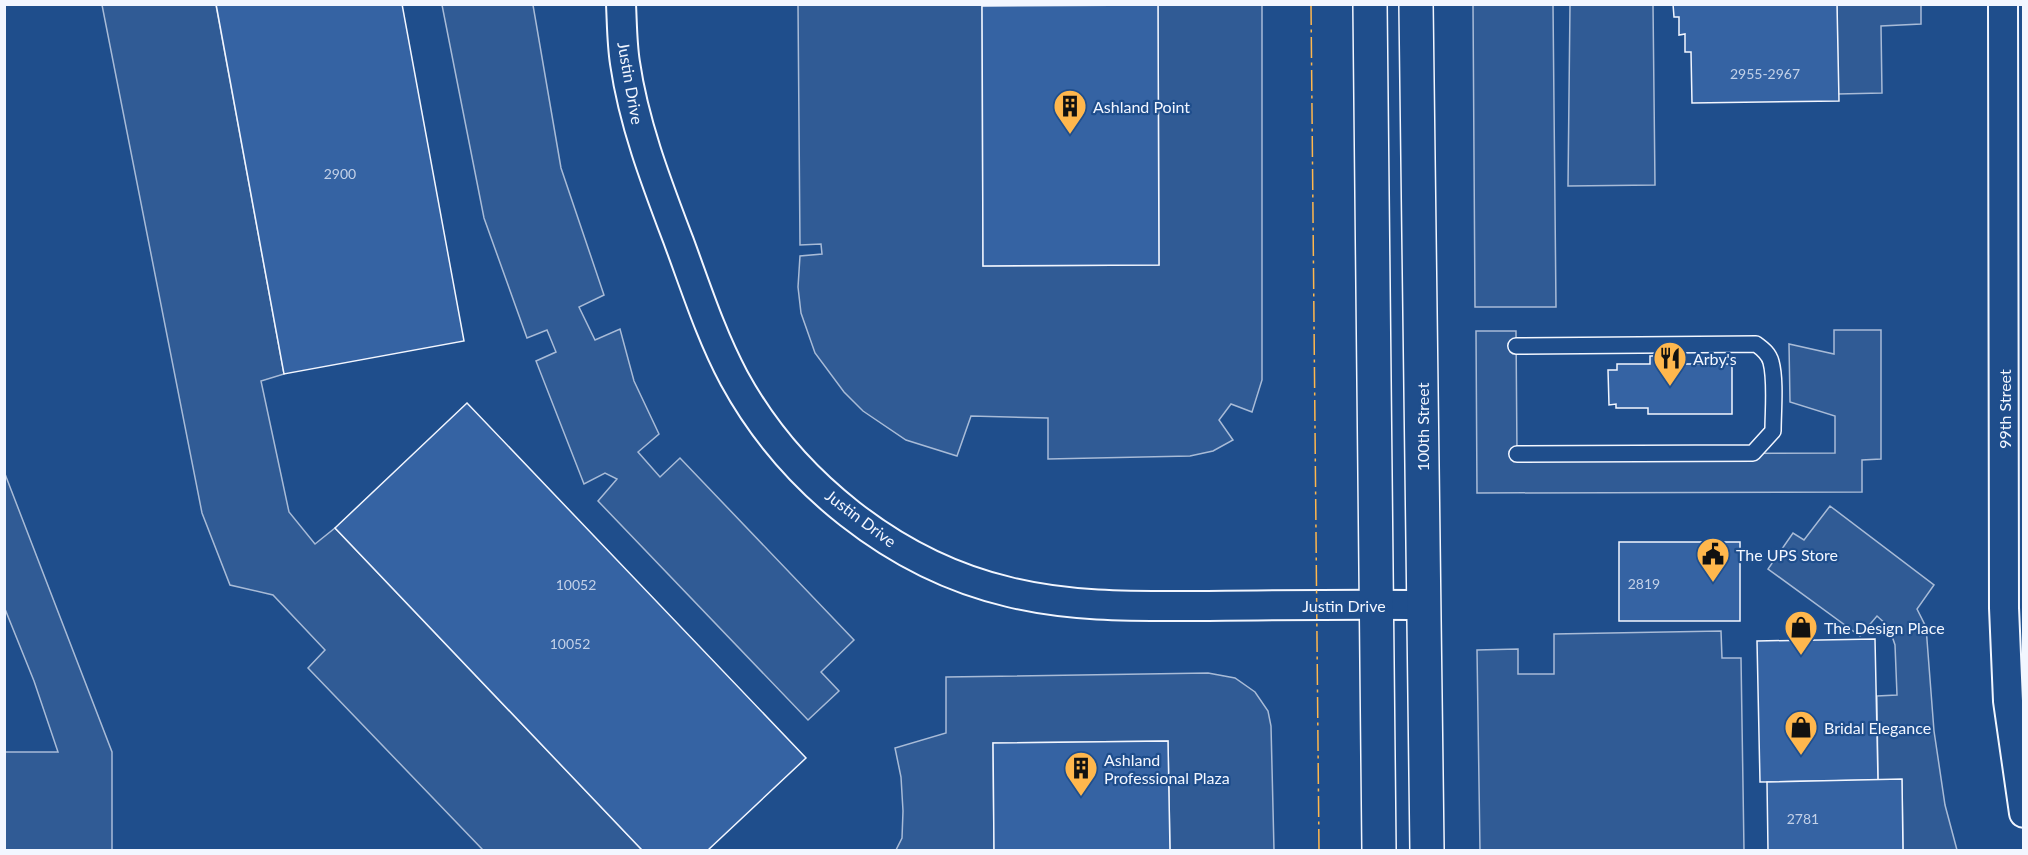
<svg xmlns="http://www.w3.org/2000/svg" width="2028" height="855" font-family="Lato,sans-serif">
<rect width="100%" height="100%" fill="#1f4e8c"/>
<g fill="#305b95" stroke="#a8bbd7" stroke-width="1.5" fill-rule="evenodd">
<polygon points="102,5 216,5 284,374 261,381 289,512 315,544 335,528 642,850 483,850 308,668 325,650 273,595 230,585 202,513"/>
<polygon points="442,5 533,5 561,168 604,295 579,307 595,340 620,329 634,381 659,434 638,452 660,477 680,458 854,640 821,672 839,691 808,720 598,501 617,479 605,473 584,484 536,361 556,352 547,330 527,338 484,218"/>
<path d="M798,5H1262V380L1252,412L1231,404L1219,420L1233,440L1213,451L1190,456L1048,459V418L971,416L957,456L906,440L863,411L844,392L815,353L801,313L798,287L800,256L822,254L821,244L800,245ZM1158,5L1159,265L983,266L982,6Z"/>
<polygon points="1473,5 1553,5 1556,307 1475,307"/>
<polygon points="1570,5 1653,5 1655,185 1568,186"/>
<polygon points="1837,5 1921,5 1921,24 1881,26 1882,93 1838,94"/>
<polygon points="1834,330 1881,330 1881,459 1862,460 1862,492 1477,493 1476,331 1516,331 1517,454 1835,453 1835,416 1790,402 1789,344 1834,354"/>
<polygon points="5,474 112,752 112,850 5,850 5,752 58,752 34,681 5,609"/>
<polygon points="1830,506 1934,585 1917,609 1926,627 1934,731 1945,805 1957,850 1903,850 1902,780 1878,780 1877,696 1897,695 1895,645 1889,627 1877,616 1860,636 1768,569 1793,533 1804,540"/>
<polygon points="1721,631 1722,658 1741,658 1744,850 1480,850 1477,650 1518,649 1518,674 1554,674 1554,634"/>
<polygon points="1208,673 1235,678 1255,692 1268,711 1271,726 1274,850 1170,850 1168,741 993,743 994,850 896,850 902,838 903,811 901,777 895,748 946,733 946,677"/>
</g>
<g fill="#3563a3" stroke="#f2f6ff" stroke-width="1.5">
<polygon points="216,4 402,4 464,341 284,374"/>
<polygon points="1673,4 1837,4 1839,101 1692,103 1691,52 1685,52 1685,34 1679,35 1679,17 1674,17"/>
<polygon points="1158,5 1159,265 983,266 982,6"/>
<polygon points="1650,356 1683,356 1683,364 1732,364 1732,414 1648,414 1648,408 1616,408 1616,404 1609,405 1608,370 1617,370 1617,364 1650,364"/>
<polygon points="467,403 806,758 708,850 642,850 335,528"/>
<rect x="1619" y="542" width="121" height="79"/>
<polygon points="1875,639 1878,780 1760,782 1757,641"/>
<polygon points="1168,741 1170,850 994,850 993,743"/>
<polygon points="1902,779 1903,850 1768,850 1767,782"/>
</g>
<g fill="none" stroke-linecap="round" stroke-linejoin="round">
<defs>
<path id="lane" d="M1516,346L1756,344C1763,349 1769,354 1771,362C1776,380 1773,412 1773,431L1753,453L1517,454"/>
<g id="street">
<path d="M621,4C622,24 622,44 625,63C634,125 657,184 679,242C696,288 711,335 734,378C790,481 894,565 1009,592C1074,608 1140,606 1207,606C1280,605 1352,604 1424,605"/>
<polyline points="2003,4 2004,608 2008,701 2024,813"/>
</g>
<g id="secondary">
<polyline points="1370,4 1379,850"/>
<polyline points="1416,4 1427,850"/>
</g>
</defs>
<use href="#lane" stroke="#f2f6ff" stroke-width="18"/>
<use href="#street" stroke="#f2f6ff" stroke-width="32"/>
<use href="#secondary" stroke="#f2f6ff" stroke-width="36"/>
<use href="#lane" stroke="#1f4e8c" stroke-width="15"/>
<use href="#street" stroke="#1f4e8c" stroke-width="28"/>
<use href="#secondary" stroke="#1f4e8c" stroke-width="33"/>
<polyline stroke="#ffb74d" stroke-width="1.5" stroke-dasharray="21 4.5 3 4.5" stroke-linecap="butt" points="1311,4 1319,850"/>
</g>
<defs>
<symbol id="building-pin" viewBox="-11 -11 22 30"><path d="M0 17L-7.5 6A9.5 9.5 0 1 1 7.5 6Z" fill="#ffb74d" stroke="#1f4e8c"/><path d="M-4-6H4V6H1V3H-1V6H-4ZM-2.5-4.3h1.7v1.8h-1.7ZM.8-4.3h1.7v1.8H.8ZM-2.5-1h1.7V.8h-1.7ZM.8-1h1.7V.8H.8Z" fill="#111"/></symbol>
<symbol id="restaurant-pin" viewBox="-11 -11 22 30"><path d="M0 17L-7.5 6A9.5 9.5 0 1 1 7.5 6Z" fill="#ffb74d" stroke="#1f4e8c"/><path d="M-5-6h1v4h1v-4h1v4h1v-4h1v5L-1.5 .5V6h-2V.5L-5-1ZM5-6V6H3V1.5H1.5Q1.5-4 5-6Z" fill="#111"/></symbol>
<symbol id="civic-pin" viewBox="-11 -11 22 30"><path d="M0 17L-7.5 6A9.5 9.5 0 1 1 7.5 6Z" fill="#ffb74d" stroke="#1f4e8c"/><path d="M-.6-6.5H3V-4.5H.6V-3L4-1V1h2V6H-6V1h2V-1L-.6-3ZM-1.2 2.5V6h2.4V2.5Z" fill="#111"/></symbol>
<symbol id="shop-pin" viewBox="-11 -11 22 30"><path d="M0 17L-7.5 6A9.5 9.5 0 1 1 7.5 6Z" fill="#ffb74d" stroke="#1f4e8c"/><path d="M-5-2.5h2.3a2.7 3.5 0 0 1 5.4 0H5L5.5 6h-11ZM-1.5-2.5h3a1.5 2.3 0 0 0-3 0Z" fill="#111"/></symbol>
</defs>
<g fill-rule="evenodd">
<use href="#building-pin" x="1051" y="87" width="38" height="52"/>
<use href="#restaurant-pin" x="1651" y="339" width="38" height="52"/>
<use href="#civic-pin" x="1694" y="535" width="38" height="52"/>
<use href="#shop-pin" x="1782" y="608" width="38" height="52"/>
<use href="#shop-pin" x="1782" y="708" width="38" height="52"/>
<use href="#building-pin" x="1062" y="749" width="38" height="52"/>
</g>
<g text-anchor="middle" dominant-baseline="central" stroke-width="4.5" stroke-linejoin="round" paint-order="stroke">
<g font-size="14" fill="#c3d1e8">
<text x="1765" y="73">2955-2967</text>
<text x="340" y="173">2900</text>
<text x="1644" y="583">2819</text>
<text x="576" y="584">10052</text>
<text x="570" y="643">10052</text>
<text x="1803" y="818">2781</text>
</g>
<g font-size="16" fill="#f2f6ff" stroke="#1f4e8c">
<text transform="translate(631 83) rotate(80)">Justin Drive</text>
<text transform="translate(2004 409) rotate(-90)">99th Street</text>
<text transform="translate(1422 427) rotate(-90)">100th Street</text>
<text transform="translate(861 518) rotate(37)">Justin Drive</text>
<text x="1344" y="605">Justin Drive</text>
</g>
<g font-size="16" fill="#f2f6ff" stroke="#1f4e8c" text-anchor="start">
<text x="1093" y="106">Ashland Point</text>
<text x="1693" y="358">Arby's</text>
<text x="1736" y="554">The UPS Store</text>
<text x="1824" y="627">The Design Place</text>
<text x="1824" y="727">Bridal Elegance</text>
<text x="1104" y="759">Ashland<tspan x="1104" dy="18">Professional Plaza</tspan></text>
</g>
</g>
<rect width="2028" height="855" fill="none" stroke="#f2f6ff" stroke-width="12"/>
</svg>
